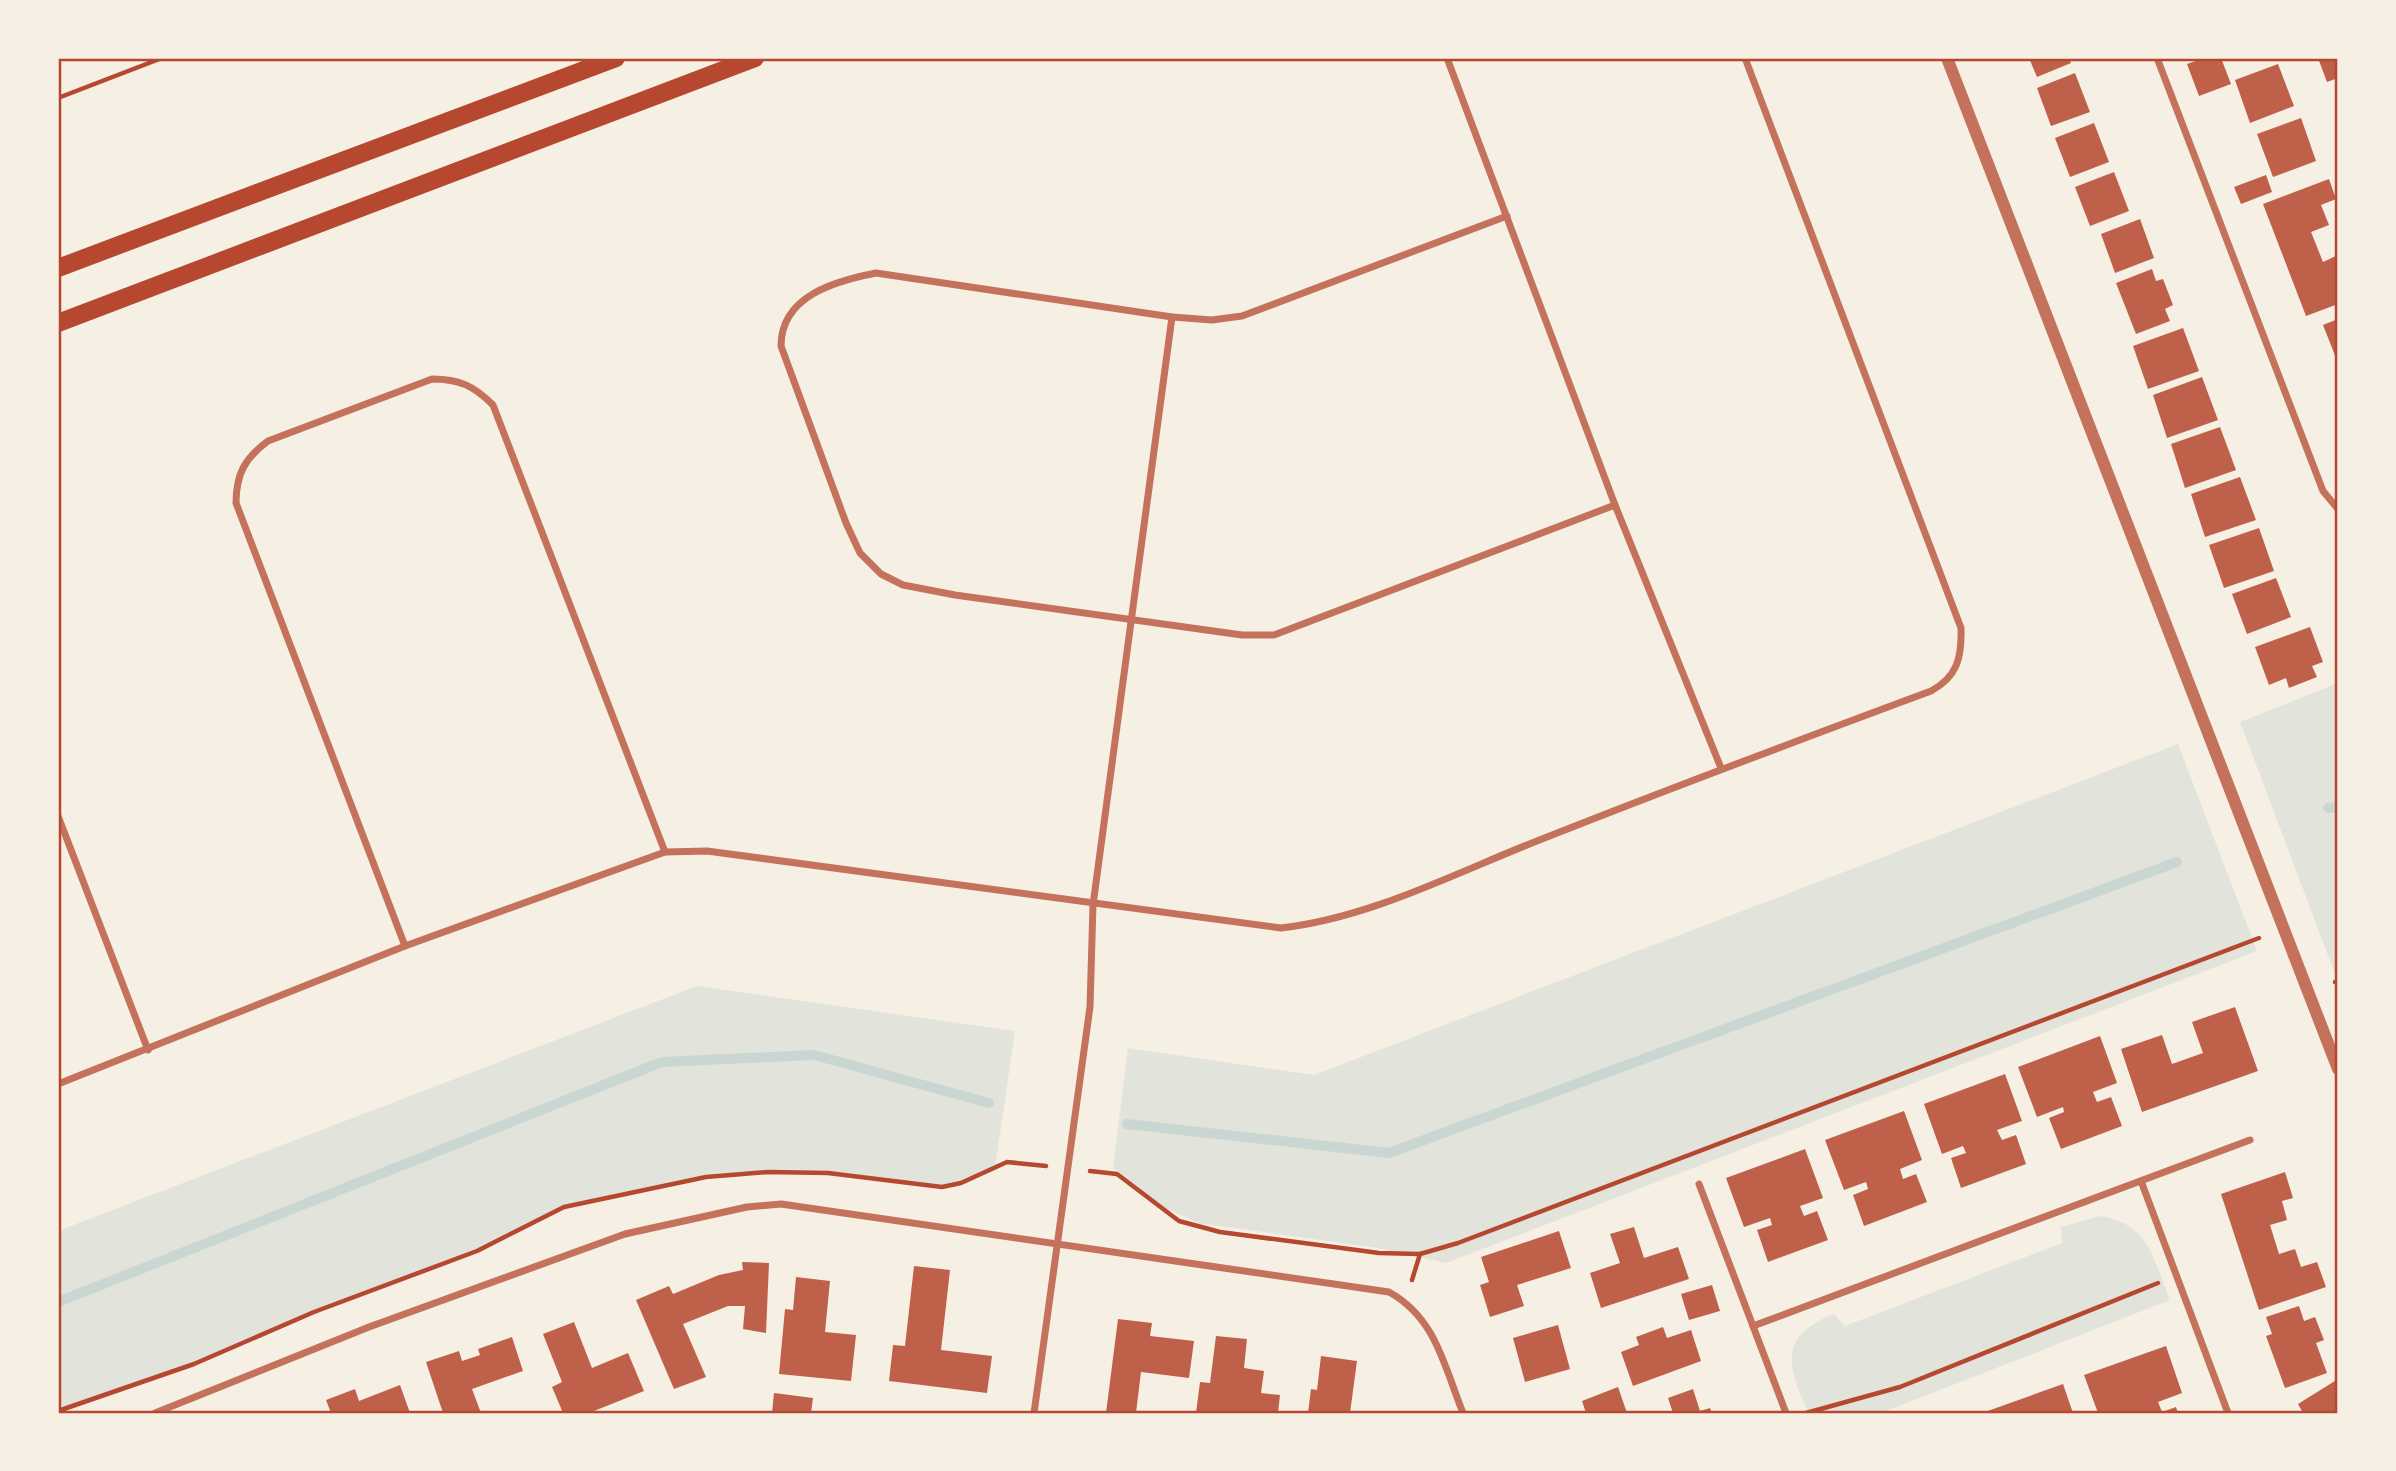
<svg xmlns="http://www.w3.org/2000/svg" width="2396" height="1471" font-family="'Open Sans',sans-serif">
<rect width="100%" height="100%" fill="#f6efe4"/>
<g fill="#e2e4dc">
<polygon points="2338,683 2338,982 2240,722"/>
<polygon points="2178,744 2257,951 1446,1263 1377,1248 1198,1223 1163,1207 1113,1168 1128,1048 1314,1075"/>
<polygon points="697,986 1015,1031 995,1168 961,1183 942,1187 828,1173 768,1172 707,1177 564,1207 477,1251 314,1312 194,1364 58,1411 58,1231"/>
<path d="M2100,1216C2150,1224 2153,1259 2170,1300L1881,1413H1809C1787,1368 1777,1336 1834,1314L1845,1326L2062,1243L2061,1227Z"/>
</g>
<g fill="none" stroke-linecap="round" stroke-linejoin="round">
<g stroke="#c9d6d2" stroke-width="10">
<polyline points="2328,808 2338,807"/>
<polyline points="1127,1124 1389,1153 2177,862"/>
<polyline points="58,1302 662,1062 814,1055 989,1103"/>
</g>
</g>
<g fill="#bf614a">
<polygon points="2029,58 2069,58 2071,63 2037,77"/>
<polygon points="2204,58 2221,58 2231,84 2199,96 2187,64"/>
<polygon points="2318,58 2338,58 2338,78 2327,82"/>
<polygon points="2278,64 2294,106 2250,123 2235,80"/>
<polygon points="2075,73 2090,112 2051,126 2037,88"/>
<polygon points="2301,118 2316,161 2273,177 2257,134"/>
<polygon points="2094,123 2109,162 2070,177 2055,138"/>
<polygon points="2114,172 2129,211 2090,226 2075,187"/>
<polygon points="2266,175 2272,192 2241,204 2234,187"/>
<polygon points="2329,179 2336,199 2321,205 2329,225 2311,232 2323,262 2338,255 2338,304 2306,316 2263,204"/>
<polygon points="2140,219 2154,258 2115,273 2101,234"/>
<polygon points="2152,269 2156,281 2163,279 2173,305 2165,309 2170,321 2136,334 2116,283"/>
<polygon points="2338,319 2338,363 2323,325"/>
<polygon points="2183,328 2199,371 2148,389 2133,346"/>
<polygon points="2202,377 2218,420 2167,438 2153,395"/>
<polygon points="2220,427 2236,470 2185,488 2171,444"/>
<polygon points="2240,477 2256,520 2205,537 2191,494"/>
<polygon points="2259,528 2274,571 2224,588 2209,545"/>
<polygon points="2276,578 2291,617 2247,634 2232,594"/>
<polygon points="2310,627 2323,662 2312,666 2317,677 2289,688 2286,678 2269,685 2255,647"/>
<polygon points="2235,1007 2258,1071 2142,1112 2121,1049 2162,1035 2172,1064 2203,1053 2192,1022"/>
<polygon points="2100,1036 2117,1083 2093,1092 2097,1102 2111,1097 2122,1126 2061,1149 2049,1118 2064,1112 2063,1107 2037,1117 2018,1067"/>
<polygon points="2005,1074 2022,1121 1997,1130 2002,1140 2016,1135 2026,1164 1961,1188 1951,1158 1966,1153 1963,1146 1942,1154 1924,1104"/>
<polygon points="1904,1111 1922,1160 1900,1169 1903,1179 1916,1174 1927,1202 1864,1226 1853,1195 1868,1189 1866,1182 1844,1190 1825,1140"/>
<polygon points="1805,1149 1823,1198 1800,1206 1804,1216 1817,1211 1828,1240 1768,1262 1757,1230 1772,1225 1770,1218 1744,1227 1726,1178"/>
<polygon points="2285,1172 2293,1198 2282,1201 2287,1220 2270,1225 2279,1254 2295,1249 2301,1267 2317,1262 2326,1287 2259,1310 2221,1194"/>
<polygon points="1634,1227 1644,1258 1678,1247 1689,1279 1601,1308 1590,1273 1620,1263 1610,1234"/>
<polygon points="1559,1231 1571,1268 1517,1285 1524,1306 1490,1317 1480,1285 1489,1282 1481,1257"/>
<polygon points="742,1262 769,1263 766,1333 743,1329 745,1306 728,1306 683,1324 706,1377 674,1389 636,1300 669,1286 673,1294 719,1275 743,1270"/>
<polygon points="914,1266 950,1270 941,1350 992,1356 987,1393 889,1381 893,1345 905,1346"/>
<polygon points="796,1277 830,1281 825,1332 856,1335 851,1381 779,1374 785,1309 793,1310"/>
<polygon points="1712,1285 1720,1311 1689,1320 1681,1294"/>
<polygon points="2299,1306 2304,1321 2315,1317 2324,1340 2316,1343 2327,1373 2285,1388 2266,1336 2272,1334 2266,1317"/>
<polygon points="1118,1319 1152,1323 1150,1336 1194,1341 1189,1378 1141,1372 1136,1413 1106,1413"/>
<polygon points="574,1322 592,1368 628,1353 644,1391 589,1413 563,1413 552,1387 562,1382 543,1334"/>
<polygon points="1558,1325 1570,1369 1525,1382 1513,1338"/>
<polygon points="1663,1327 1667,1338 1691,1330 1701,1361 1633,1386 1621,1352 1639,1345 1636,1337"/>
<polygon points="1216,1336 1247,1339 1244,1368 1264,1371 1261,1393 1280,1395 1278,1413 1196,1413 1200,1382 1210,1383"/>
<polygon points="512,1337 523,1371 472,1389 481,1413 443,1413 426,1362 459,1351 462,1361 480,1355 478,1349"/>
<polygon points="2166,1346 2182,1393 2158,1402 2162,1412 2176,1407 2178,1413 2098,1413 2084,1375"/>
<polygon points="1321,1356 1357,1361 1350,1413 1308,1413 1311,1389 1317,1390"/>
<polygon points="2338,1379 2338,1413 2303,1413 2298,1404"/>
<polygon points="2063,1384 2073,1413 1982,1413"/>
<polygon points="400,1385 410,1413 331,1413 326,1400 355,1389 359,1401"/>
<polygon points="1618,1387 1627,1413 1586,1413 1582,1401"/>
<polygon points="1693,1389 1700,1411 1710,1408 1712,1413 1673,1413 1668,1398"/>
<polygon points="774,1393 813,1398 811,1413 772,1413"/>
</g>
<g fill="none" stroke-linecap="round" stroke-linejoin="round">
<g stroke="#b5482f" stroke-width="4.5">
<polyline points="58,98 162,58"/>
<polyline points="2335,982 2338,982"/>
<polyline points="1090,1171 1117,1174 1179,1221 1220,1232 1379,1253 1420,1254 1458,1243 2259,938"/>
<polyline points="1412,1280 1420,1254"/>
<polyline points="58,1411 194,1364 314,1312 477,1251 564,1207 706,1177 768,1172 828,1173 942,1187 961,1183 1007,1162 1046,1166"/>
<polyline points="1806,1413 1900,1387 2158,1283"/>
</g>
<g stroke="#c5725c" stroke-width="7">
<polyline points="1447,58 1615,505 1721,768"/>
<polyline points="2157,58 2323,491 2338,509"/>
<path d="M1507,216L1242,316L1212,320L1172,317L876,273C835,281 781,296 781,346L846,523L860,553L881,574L903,585L955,595L1242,635H1274L1615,505"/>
<polyline points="58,816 148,1050"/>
<path d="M405,946L236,503C236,474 245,458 268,441L432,379C460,379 474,386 493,405L665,852"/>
<path d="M58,1084L405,946L665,852L707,851L1281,928C1370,918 1455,873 1537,841C1668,789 1799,740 1931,691C1957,677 1962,658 1961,628L1745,58"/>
<polyline points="2141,1181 2228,1413"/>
<polyline points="1699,1184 1786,1413"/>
<polyline points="1753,1326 2250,1140"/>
<path d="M155,1413L369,1327L625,1234L747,1207L781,1204L1389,1292C1436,1318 1444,1366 1463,1413"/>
<polyline points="1034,1413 1090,1007 1093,905 1172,317"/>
</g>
<polyline stroke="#c5725c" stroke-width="12" points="1947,58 2338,1069"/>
<g stroke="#b5482f" stroke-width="18">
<polyline points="58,268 616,58"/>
<polyline points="58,323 755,58"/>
</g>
</g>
<rect width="2396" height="1471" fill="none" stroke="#f6efe4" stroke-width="119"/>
<rect x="60" y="60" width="2276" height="1352" fill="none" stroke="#b5482f" stroke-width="2.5"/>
</svg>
